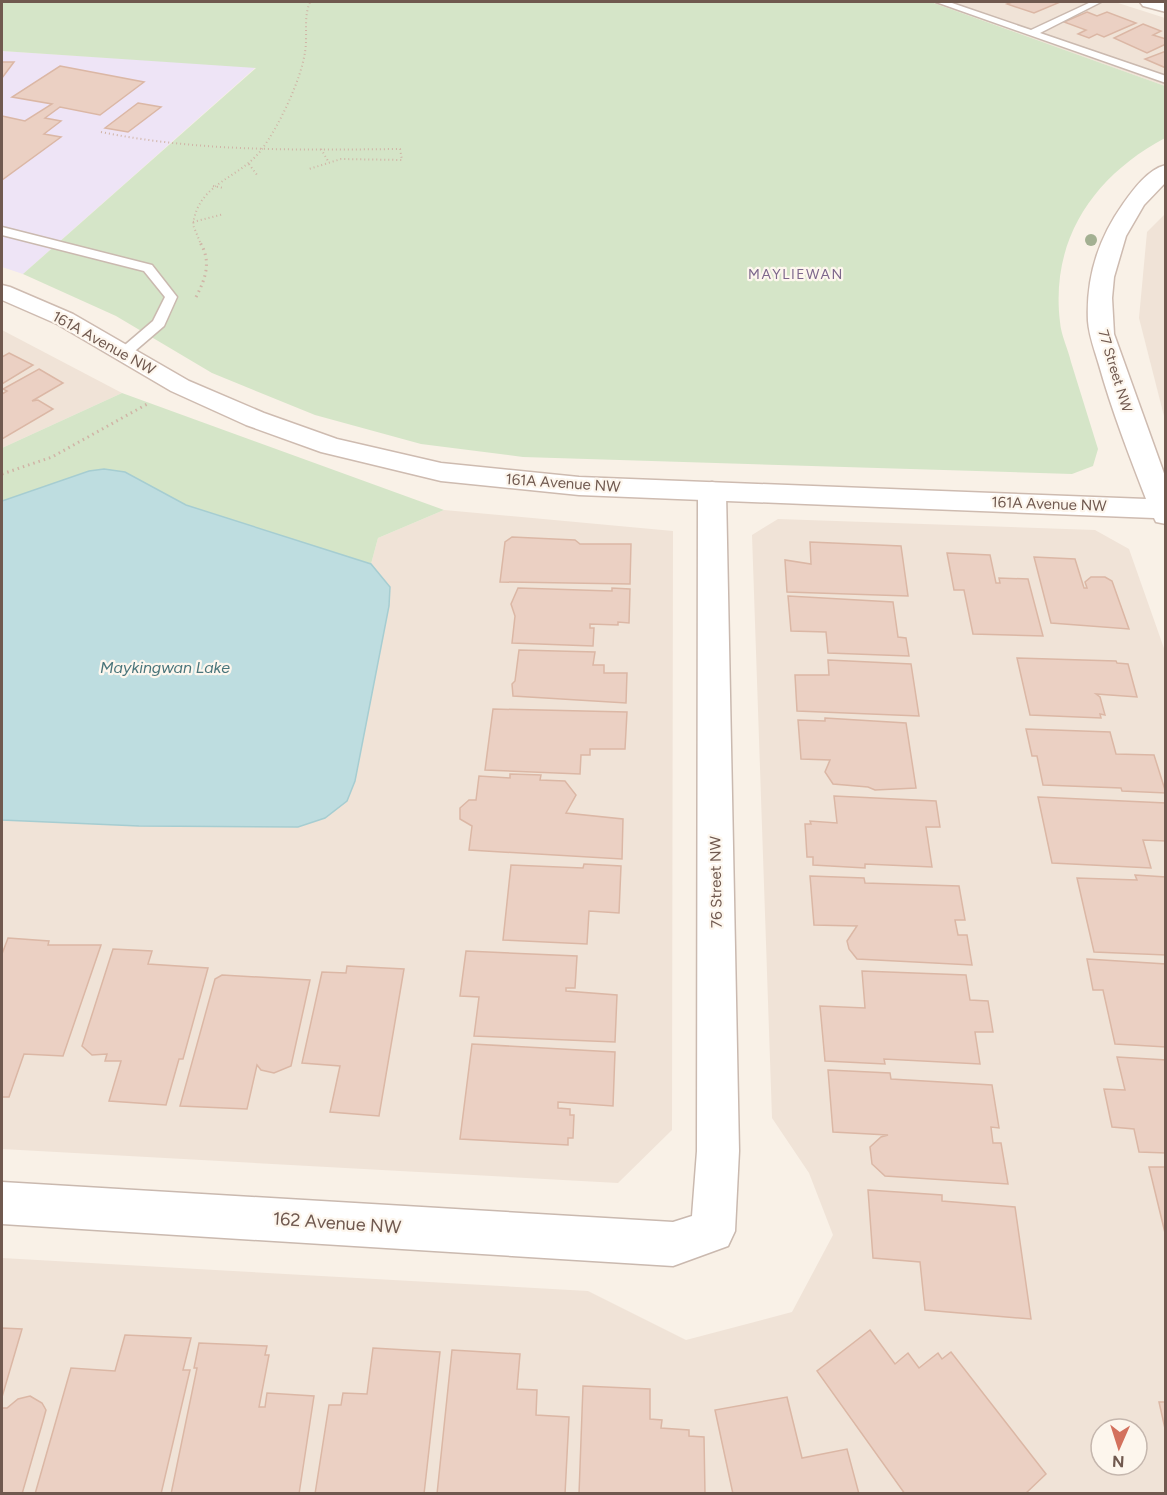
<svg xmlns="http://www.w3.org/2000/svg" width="1167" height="1495" font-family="Figtree,sans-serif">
<rect width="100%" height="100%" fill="#f9f1e7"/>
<g fill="#f0e3d7" fill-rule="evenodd">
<polygon points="931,2 1115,2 1165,18 1165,86"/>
<polygon points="1165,214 1165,420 1139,318 1147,232"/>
<polygon points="2,330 122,393 2,448"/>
<polygon points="444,510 673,531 672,1130 618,1183 2,1149 2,820 139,826 298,827 390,587 371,564 378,538"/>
<path d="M778,519L1095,530L1129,549L1166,654L1165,1493H2V1258L588,1291L686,1340L792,1312L833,1235L809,1173L772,1118L752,535ZM1101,1429H1137V1465H1101Z"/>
</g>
<polygon fill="#eee4f6" points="2,51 256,67 23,274 2,267"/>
<g fill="#d5e5c8">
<path d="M2,2H931L1165,86V138C1094,176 1050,239 1060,322C1061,335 1068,349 1071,362C1080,391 1089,420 1098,449L1093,466L1072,474L523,457L421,444L315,415L212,373L116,316L23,274L256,68L2,51Z"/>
<polygon points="122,393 444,510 378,538 371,564 112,515 2,527 2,448"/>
</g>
<polygon fill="#bedde0" stroke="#a6cdd1" stroke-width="1.5" points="104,469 125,472 186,505 371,564 390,587 389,606 355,781 347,801 325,818 298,827 139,826 2,820 2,501 89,471"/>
<g fill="#ebd0c3" stroke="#dbb7a5" stroke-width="1.5">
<polygon points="1012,2 1054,2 1058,3 1034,13 1007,4"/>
<polygon points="1087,12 1097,16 1107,12 1136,23 1104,37 1097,34 1089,38 1078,34 1086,30 1064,22"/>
<polygon points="1143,24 1161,31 1153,35 1166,39 1166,44 1147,53 1114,38"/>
<polygon points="1166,51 1166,68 1145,59"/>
<polygon points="2,62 14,62 2,78"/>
<polygon points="60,66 144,82 100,115 60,107 45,118 61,121 44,134 61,137 2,180 2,116 25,121 52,104 12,97"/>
<polygon points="138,103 161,107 128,132 105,128"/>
<polygon points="9,353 33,365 2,384 2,357"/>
<polygon points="39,369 63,383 32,401 38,400 53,409 2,439 2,394 7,391 3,389"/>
<polygon points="512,537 575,540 580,544 631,544 630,584 500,582 505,542"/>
<polygon points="810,542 901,546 908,596 787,592 785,560 811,564"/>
<polygon points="947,553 990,555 996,583 1000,583 999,578 1028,579 1043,636 973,634 964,590 954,590"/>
<polygon points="1034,557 1075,559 1084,588 1087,588 1085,582 1091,577 1105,577 1112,581 1129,629 1051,623"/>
<polygon points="518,588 612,591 612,588 630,589 629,623 618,622 618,625 590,624 590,628 594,628 593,646 512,643 515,616 511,604"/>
<polygon points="788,596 893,602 898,637 906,638 909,656 828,653 826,632 791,631"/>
<polygon points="519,650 595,652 593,665 604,665 604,673 627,673 626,703 513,696 512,684 515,681"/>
<polygon points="1017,658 1116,661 1117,663 1128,664 1137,697 1096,694 1100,697 1105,715 1100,714 1101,718 1030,715"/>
<polygon points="828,660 911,664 919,716 797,711 795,675 829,675"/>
<polygon points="493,709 627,712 625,749 590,749 590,755 581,755 580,774 485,770"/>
<polygon points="825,718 906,723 916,788 875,790 868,787 833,784 825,772 830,760 801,759 798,720 825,721"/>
<polygon points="1026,729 1110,732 1116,754 1154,755 1166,793 1122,791 1121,788 1043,785 1037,756 1032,756"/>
<polygon points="510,774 541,775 540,780 565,781 576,795 566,813 623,819 622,859 469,850 472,826 460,819 460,808 469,800 476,800 479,776 510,778"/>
<polygon points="834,796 936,801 940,827 926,827 932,867 865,864 865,868 813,865 813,857 807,857 805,824 811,824 810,821 837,823"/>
<polygon points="1038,797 1166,803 1166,841 1143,840 1151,868 1052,863"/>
<polygon points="584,864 621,866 619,913 589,911 587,944 503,940 511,865 583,868"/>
<polygon points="1135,875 1166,877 1166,955 1094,952 1077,878 1137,880"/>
<polygon points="810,876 864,878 865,883 959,886 965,920 955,920 958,935 967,935 972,965 857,959 849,949 847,941 857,926 814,925"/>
<polygon points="8,938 49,941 48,945 101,945 63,1056 24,1054 9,1097 2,1097 2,954"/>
<polygon points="113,949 152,951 148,964 208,968 183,1059 179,1059 166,1105 109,1101 121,1061 105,1061 107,1054 92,1055 82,1046"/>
<polygon points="466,951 577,956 575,988 566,988 566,991 617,995 615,1042 474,1036 479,997 460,996"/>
<polygon points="1087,959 1166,964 1166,1047 1115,1044 1103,990 1093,990"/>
<polygon points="347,966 404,969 379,1116 330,1112 340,1066 302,1063 322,972 346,973"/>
<polygon points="862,971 966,975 970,1000 988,1001 993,1032 975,1032 980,1064 884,1059 885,1064 825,1061 820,1006 865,1008"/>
<polygon points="222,975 310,980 291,1066 274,1073 261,1070 257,1065 247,1109 180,1106 215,979"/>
<polygon points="472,1044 615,1052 613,1106 558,1102 558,1108 570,1109 570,1115 574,1115 573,1138 568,1138 568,1145 460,1139"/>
<polygon points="1117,1057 1166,1060 1166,1153 1139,1152 1134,1129 1112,1127 1104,1089 1125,1090"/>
<polygon points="828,1070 890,1073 891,1079 992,1085 999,1128 991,1127 993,1143 1001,1143 1008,1184 885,1176 872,1164 870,1147 881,1137 888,1135 833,1132"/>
<polygon points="1149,1167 1166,1167 1166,1237"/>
<polygon points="868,1190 942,1195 942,1201 1015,1207 1031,1319 925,1310 920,1262 873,1258"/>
<polygon points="2,1328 22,1329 2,1397"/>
<polygon points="870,1330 895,1364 908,1353 919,1368 938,1353 942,1359 951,1352 1046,1474 1025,1494 905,1494 817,1371"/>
<polygon points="125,1335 191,1338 183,1370 190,1370 161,1494 35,1494 71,1368 115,1371"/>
<polygon points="199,1343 267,1346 265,1355 269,1355 259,1407 265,1407 267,1393 314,1396 299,1494 171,1494 197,1368 194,1368"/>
<polygon points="373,1348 440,1352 424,1494 315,1494 329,1405 341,1405 343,1393 367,1394"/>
<polygon points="452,1350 520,1354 517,1389 537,1390 536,1415 569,1417 565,1494 437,1494"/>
<polygon points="583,1386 650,1389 650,1419 662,1420 661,1428 689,1430 689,1436 704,1437 705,1494 579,1494"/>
<polygon points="30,1396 42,1403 46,1410 43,1421 22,1494 2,1494 2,1408 7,1408 18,1399"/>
<polygon points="787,1397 802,1458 847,1449 859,1494 733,1494 715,1410"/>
<polygon points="1159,1402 1166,1402 1166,1433"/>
</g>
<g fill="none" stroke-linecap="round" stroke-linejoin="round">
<defs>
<g id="lane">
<polygon points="936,2 949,2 1031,30 1091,2 1101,2 1040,33 1166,76 1166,83"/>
<polygon points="2,227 152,265 177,297 164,326 129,356 119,356 119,350 153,321 165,297 144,271 2,235"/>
</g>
<polygon id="street" points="712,482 722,485 726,491 739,1151 735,1231 728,1246 673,1266 2,1224 2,1182 673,1222 692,1216 697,1151 698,491 702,485"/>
<g id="secondary">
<polygon points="1140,2 1166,2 1166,12 1143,6"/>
<path d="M1166,165V182L1144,205L1126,236L1114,277L1112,298L1114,334L1166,479V524L1156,522L1154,518L579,495L441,481L321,452L246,425L171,391L57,324L2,300V285L10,287L73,314L189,381L264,413L337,439L441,463L579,477L1146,499C1129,455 1112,411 1099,365C1095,351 1089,336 1088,321C1086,278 1098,239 1123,204C1133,190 1148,169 1166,165Z"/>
</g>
</defs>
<use href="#lane" stroke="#cab9af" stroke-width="3"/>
<use href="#street" stroke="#cab9af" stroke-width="3"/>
<use href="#secondary" stroke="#cebbb0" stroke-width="3"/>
<g stroke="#d0b4a6" stroke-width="2" stroke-dasharray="1 3" stroke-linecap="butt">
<path d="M101,132C200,152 299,150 400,149L402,160L341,159L309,169"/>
<polyline points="321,149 328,161"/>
<polyline points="249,164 257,175"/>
<polyline points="213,186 224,188"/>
<polyline points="193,222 224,214"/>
<path d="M200,242L193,225C198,182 240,179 262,149C279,126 301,80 305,52C308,34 303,19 310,2"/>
</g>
<g stroke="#d0b4a6" stroke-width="3" stroke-dasharray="1.5 4" stroke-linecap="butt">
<path d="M196,297C206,278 212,260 199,241"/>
<polyline points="2,474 52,457 149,403"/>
</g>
<use href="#lane" fill="#fff" fill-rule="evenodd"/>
<use href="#street" fill="#fff" fill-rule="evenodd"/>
<use href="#secondary" fill="#fff" fill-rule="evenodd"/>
</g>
<circle fill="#a3b092" cx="1091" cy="240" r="6"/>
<g text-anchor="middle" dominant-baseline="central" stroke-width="4.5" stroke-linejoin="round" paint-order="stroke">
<g font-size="14" letter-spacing="1.5" fill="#7d678c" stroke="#fdf6ed">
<text x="796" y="274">MAYLIEWAN</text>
</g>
<g font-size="14" fill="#70594f" stroke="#fdf6ed">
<text transform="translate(1115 371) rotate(73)">77 Street NW</text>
</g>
<g font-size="15" fill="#70594f" stroke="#fdf6ed">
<text transform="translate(104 343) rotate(29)">161A Avenue NW</text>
<text transform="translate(563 483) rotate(4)">161A Avenue NW</text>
<text transform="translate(1049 504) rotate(2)">161A Avenue NW</text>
<text transform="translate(716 882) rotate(-91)">76 Street NW</text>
</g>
<g font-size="16" font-style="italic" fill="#48747a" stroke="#fdf6ed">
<text x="165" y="667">Maykingwan Lake</text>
</g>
<g font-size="18" fill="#70594f" stroke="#fdf6ed">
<text transform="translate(337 1223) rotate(4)">162 Avenue NW</text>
</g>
</g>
<rect width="1167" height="1495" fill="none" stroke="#70594f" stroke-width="6"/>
<g transform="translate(1119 1447) rotate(183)"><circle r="28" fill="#fdf6ed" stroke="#c5b7ae" stroke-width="1.5"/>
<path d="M0-4.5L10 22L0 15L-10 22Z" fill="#d3715d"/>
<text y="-9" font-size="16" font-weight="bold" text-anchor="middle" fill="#70594f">N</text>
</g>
</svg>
